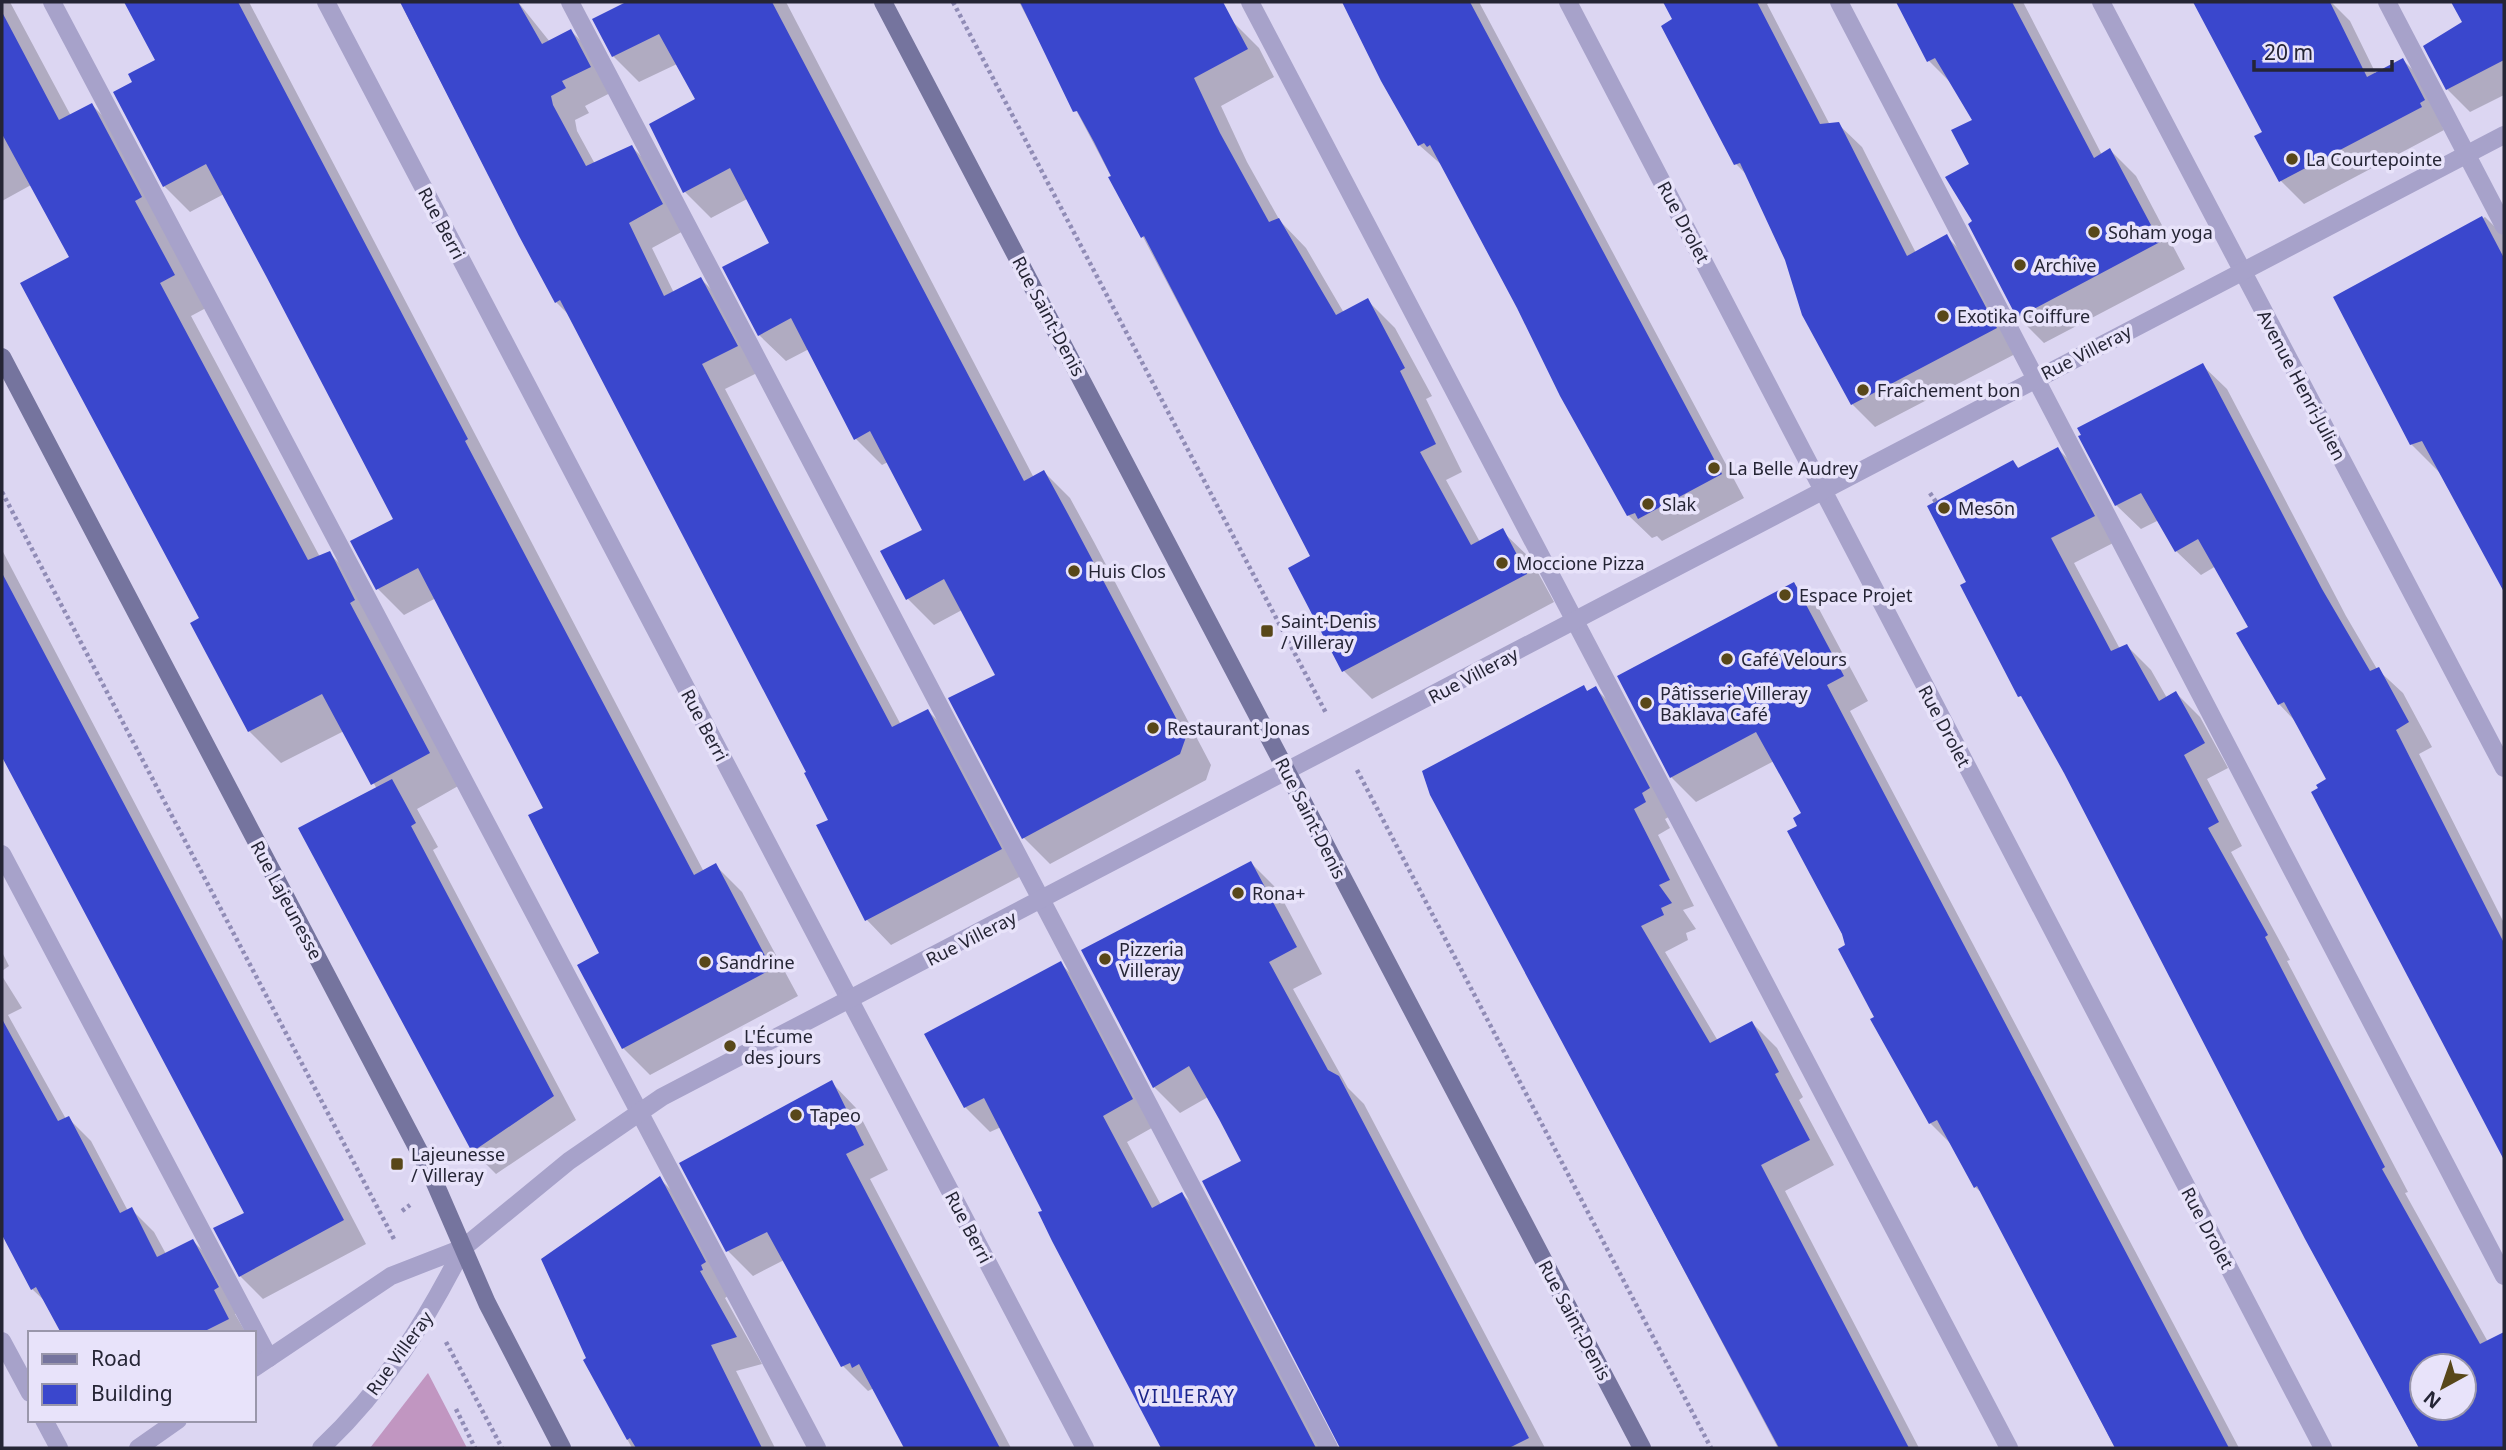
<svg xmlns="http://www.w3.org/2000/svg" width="2506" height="1450" font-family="'Noto Sans',sans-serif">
<rect width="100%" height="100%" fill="#dcd6f2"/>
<polygon fill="#c196c1" points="428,1373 467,1448 370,1448"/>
<g fill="#0003" fill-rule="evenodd">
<polygon points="2,2 10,2 71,116 92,105 124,137 206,308 191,316 320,557 329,553 361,585 460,785 417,809 438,847 433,850 576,1120 496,1174 473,1151 377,789 344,731 281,763 249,731 192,623 201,619 71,258 31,185 2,201"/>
<polygon points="126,2 249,2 704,872 715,865 742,892 798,996 650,1075 623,1048 602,954 545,808 436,598 404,615 377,588 395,519 224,194 190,212 164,186 135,83 157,61"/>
<polygon points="400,2 518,2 550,42 571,31 596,56 614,91 585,106 589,113 575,120 577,131 595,164 632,147 657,172 687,229 652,248 674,293 701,279 726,304 761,371 725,389 861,650 901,725 928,711 952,735 1025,874 891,945 867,920 830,820 809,773 570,316 556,302 520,236"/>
<polygon points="630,2 786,2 1034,478 1044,472 1070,498 1094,542 1211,765 1206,780 1050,864 1023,837 997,675 962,610 934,625 908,599 924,530 888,462 882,465 856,439 809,349 786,361 759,335 772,243 747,199 711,218 685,192 651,124 697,100 677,64 639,82 613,56 594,20"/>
<polygon points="1019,2 1166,2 1188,43 1231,20 1259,48 1274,77 1221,106 1247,162 1280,221 1306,248 1344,313 1368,301 1395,328 1432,396 1426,399 1462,472 1446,480 1480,542 1502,531 1530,558 1554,602 1372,699 1344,671 1312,557"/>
<polygon points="1343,2 1479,2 1744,498 1662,541 1657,536 1652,538 1628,515 1444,167 1419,145"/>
<polygon points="1665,2 1770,2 1767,4 1830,125 1838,124 1862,147 1916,253 1947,237 1970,260 2019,352 1875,427 1852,404 1747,175 1736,164"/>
<polygon points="1898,2 2023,2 2102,155 2110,150 2136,176 2185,269 2044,343 2018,317 1975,222 1972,164 1975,121 1954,86 1929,61"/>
<polygon points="2195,2 2331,2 2350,21 2376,74 2403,60 2426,83 2447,123 2442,126 2444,130 2304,204 2281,181 2257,137 2264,133"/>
<polygon points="2499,2 2504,2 2504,95 2470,112 2447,89 2425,47"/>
<polygon points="2485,217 2504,236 2504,590 2443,476 2411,444 2335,298"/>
<polygon points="2202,365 2227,389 2346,616 2377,669 2403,693 2432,747 2419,754 2504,923 2504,1157 2329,780 2296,722 2279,704 2250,628 2216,566 2201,575 2176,551 2159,520 2141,529 2116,505"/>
<path d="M2058,449L2082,473L2117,541L2074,563L2120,649L2127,646L2151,670L2167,698L2176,693L2200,717L2228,768L2207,779L2242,846L2231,852L2290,960L2287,961L2408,1192L2405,1193L2488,1342L2504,1333V1448H2419L2307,1238L1969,583L2012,462L2020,469ZM2422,1366H2464V1408H2422Z"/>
<polygon points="2,550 366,1244 263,1299 240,1276 246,1214 2,754"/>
<polygon points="1794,584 1819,609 1868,701 1850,711 2239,1448 2115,1448 1983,1194 1975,1187 1953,1146 1930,1123 1847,946 1799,826 1804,813 1774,761 1696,802 1671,777"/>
<polygon points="1583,687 1589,693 1596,689 1621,714 1674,814 1665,819 1670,828 1658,835 1694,906 1683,910 1696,929 1686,933 1688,940 1665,952 1718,1041 1752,1023 1777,1048 1803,1097 1799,1100 1834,1165 1785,1191 1919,1448 1778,1448 1432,794"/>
<polygon points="1251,863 1277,889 1322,974 1293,989 1348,1088 1364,1104 1545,1448 1385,1448 1379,1438 1356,1448 1331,1423 1243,1162 1208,1097 1180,1113 1154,1087"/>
<polygon points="2,952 9,966 2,971"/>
<polygon points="1060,963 1085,988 1157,1125 1127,1142 1161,1205 1182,1194 1207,1219 1327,1448 1164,1448 1040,1213 1045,1211 1001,1127 990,1132 965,1107"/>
<polygon points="2,976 22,1008 8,1015 66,1119 68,1118 91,1141 128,1211 131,1209 154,1232 166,1254 193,1241 216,1264 241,1311 235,1314 246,1333 63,1333 48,1304 32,1289 2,1231"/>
<polygon points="831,1082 856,1108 888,1170 870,1179 1011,1448 906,1448 874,1388 868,1391 843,1366 784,1260 753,1276 728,1251"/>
<polygon points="660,1179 686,1205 728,1296 725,1298 762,1364 736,1371 775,1448 632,1448 585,1361"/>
</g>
<g fill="#3a47cd" fill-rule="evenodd">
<polygon points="124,2 238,2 468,439 465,441 694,875 716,863 772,969 622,1049 577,965 599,953 528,815 543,808 418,568 376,590 350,541 393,519 266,276 206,164 163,187 113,92 132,82 128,74 155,60"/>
<polygon points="400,2 518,2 542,44 571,29 591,67 562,81 566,88 551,96 553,105 586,166 632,145 663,204 629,223 664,296 701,277 738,346 702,364 837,623 892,727 928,709 1002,849 865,921 816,825 828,820 804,773 806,772 560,300 555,303 519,236"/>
<polygon points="626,2 772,2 1024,481 1044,470 1068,514 1186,737 1180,754 1022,839 948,698 995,675 944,579 906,600 880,551 922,530 870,431 854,440 791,318 758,336 722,267 769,243 730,168 683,193 649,124 695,99 659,34 612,57 592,19"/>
<polygon points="1020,2 1223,2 1248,49 1194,78 1220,133 1269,222 1279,218 1336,315 1368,298 1405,368 1400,371 1436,444 1420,452 1471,545 1503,528 1527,574 1342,672 1288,568 1310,556 1144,236 1141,238 1108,177 1111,176 1094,142 1077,111 1073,112"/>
<polygon points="1342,2 1470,2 1722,474 1638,519 1635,513 1627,516 1560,396 1517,308 1430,145 1427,147 1424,143 1418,146 1381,81"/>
<polygon points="1663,2 1757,2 1820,124 1839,122 1907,256 1947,234 1997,328 1851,405 1802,315 1785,260 1740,163 1734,165 1661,26 1672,19"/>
<polygon points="1896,2 2012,2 2094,158 2110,148 2160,242 2017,318 1968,224 1972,221 1945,177 1969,164 1951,130 1972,120 1935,58 1927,62"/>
<polygon points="2193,2 2330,2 2367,77 2403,58 2425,100 2420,103 2422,107 2279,182 2254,136 2262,132"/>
<polygon points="2451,2 2504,2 2504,60 2446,90 2423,46 2462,22"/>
<polygon points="2,12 59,120 92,103 142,197 135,201 175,275 160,283 308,560 330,551 355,600 350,603 430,753 371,785 322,694 248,732 190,623 199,618 20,283 69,257 2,134"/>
<polygon points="2482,216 2504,258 2504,592 2422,441 2410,445 2333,297"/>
<polygon points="2203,363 2322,589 2370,671 2379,667 2409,722 2396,730 2504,943 2504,1160 2311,792 2318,788 2316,785 2326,779 2284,702 2278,705 2236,633 2248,627 2198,539 2175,552 2141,493 2115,506 2078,436 2081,435 2077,428"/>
<path d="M2058,447L2095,516L2051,538L2111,651L2127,644L2159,701L2176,691L2205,743L2184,755L2219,822L2208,828L2268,935L2265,937L2385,1167L2382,1169L2480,1344L2504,1332V1448H2419L2305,1239L2064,773L2021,696L2018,697L1960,585L1966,582L1927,506L2013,460L2018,468ZM2422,1366H2464V1408H2422Z"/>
<polygon points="2,573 344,1220 239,1277 213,1228 244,1213 2,757"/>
<polygon points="1794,582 1844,676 1827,685 2229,1448 2115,1448 1977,1186 1974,1188 1937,1120 1929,1124 1870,1019 1874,1017 1838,949 1845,945 1842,934 1787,831 1797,826 1793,818 1801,813 1756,732 1670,778 1617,676"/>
<polygon points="1584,685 1587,691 1596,686 1650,788 1642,793 1646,802 1634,809 1670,880 1659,885 1672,903 1661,908 1664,915 1641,926 1710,1043 1752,1021 1779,1072 1775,1074 1810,1140 1761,1165 1909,1448 1779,1448 1430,795 1422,771"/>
<polygon points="392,779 416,823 411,826 554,1096 472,1152 298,828"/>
<polygon points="1251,861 1297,947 1269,962 1328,1070 1339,1076 1529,1438 1509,1448 1340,1448 1202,1181 1241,1161 1219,1119 1189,1066 1153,1088 1081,950"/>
<polygon points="1061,961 1133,1099 1103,1116 1152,1208 1182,1192 1316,1448 1161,1448 1052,1241 1038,1212 1042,1211 984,1098 964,1108 924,1034"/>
<polygon points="2,1019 58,1121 69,1116 120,1213 132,1207 157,1257 193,1239 219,1287 214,1290 229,1319 201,1333 61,1333 36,1287 31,1290 2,1235"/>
<polygon points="832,1080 864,1145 846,1154 1000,1448 904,1448 859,1364 852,1368 850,1363 841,1367 767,1232 726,1252 679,1163"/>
<polygon points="660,1176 706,1262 701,1265 703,1270 700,1271 737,1337 711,1345 762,1448 636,1448 630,1438 627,1440 583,1360 586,1358 541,1259"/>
</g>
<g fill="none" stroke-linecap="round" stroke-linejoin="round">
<g stroke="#908cb6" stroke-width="4.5" stroke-dasharray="3.5 3.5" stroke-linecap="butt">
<polyline points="953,2 1326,713"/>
<polyline points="2,492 395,1241"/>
<polyline points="1930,493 1936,502"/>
<polyline points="1357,770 1711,1448"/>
<polyline points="402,1211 410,1205"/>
<polyline points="446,1342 502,1448"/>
<polyline points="456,1409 475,1448"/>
</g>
<g stroke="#a7a2ca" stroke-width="18">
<polyline points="52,2 817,1448"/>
<polyline points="570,2 1329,1448"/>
<polyline points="1250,2 2009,1448"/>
<polyline points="1839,2 2504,1276"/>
<polyline points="2387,2 2504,226"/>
<polyline points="2,854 269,1358"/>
</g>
<g stroke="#a7a2ca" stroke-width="18">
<polyline points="326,2 1085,1448"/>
<polyline points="1568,2 2323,1448"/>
<polyline points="2101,2 2504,768"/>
<polyline points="463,1248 569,1161 662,1097 2504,135"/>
<polyline points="2,1341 30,1393"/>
<polyline points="44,1420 59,1448"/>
</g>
<g stroke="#a7a2ca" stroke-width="18">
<polyline points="254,1368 391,1276 463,1248"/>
<polyline points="138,1448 178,1420"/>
<path d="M321,1448C383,1390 425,1323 463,1248"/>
</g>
<g stroke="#75749e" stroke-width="18">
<polyline points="883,2 1642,1448"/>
<polyline points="2,357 431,1174 487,1303 562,1448"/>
</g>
</g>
<g fill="#584719" stroke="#e8e3fa" stroke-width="2.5">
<circle cx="2292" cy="159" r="7"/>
<circle cx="2094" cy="232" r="7"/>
<circle cx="2020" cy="265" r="7"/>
<circle cx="1943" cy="316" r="7"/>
<circle cx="1863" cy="390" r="7"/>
<circle cx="1714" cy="468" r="7"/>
<circle cx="1648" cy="504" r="7"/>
<circle cx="1944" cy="508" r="7"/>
<circle cx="1502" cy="563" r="7"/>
<circle cx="1074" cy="571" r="7"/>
<circle cx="1785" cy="595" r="7"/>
<rect x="1260" y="624" width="14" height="14" rx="3.5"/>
<circle cx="1727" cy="659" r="7"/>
<circle cx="1646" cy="703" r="7"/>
<circle cx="1153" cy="728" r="7"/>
<circle cx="1238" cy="893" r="7"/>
<circle cx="1105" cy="959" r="7"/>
<circle cx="705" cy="962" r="7"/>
<circle cx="730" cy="1046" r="7"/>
<circle cx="796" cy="1115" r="7"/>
<rect x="390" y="1157" width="14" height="14" rx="3.5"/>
</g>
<g text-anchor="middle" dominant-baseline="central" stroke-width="7" stroke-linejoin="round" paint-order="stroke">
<g font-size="18" fill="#252535" stroke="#e8e3fa" text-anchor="start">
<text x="2306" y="159">La Courtepointe</text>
<text x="2108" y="232">Soham yoga</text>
<text x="2034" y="265">Archive</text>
<text x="1957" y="316">Exotika Coiffure</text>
<text x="1877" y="390">Fraîchement bon</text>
<text x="1728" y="468">La Belle Audrey</text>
<text x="1662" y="504">Slak</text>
<text x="1958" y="508">Mesõn</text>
<text x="1516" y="563">Moccione Pizza</text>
<text x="1088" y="571">Huis Clos</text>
<text x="1799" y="595">Espace Projet</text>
<text x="1281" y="621">Saint-Denis<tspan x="1281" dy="21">/ Villeray</tspan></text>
<text x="1741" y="659">Café Velours</text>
<text x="1660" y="693">Pâtisserie Villeray<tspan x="1660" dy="21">Baklava Café</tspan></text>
<text x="1167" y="728">Restaurant Jonas</text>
<text x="1252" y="893">Rona+</text>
<text x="1119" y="949">Pizzeria<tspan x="1119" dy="21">Villeray</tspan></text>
<text x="719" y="962">Sandrine</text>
<text x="744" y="1036">L'Écume<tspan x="744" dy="21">des jours</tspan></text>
<text x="810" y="1115">Tapeo</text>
<text x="411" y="1154">Lajeunesse<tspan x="411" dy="21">/ Villeray</tspan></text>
</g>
<g font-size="18" fill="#252535" stroke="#e8e3fa">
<text transform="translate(1684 222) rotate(62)">Rue Drolet</text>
<text transform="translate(442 223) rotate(62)">Rue Berri</text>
<text transform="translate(1049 316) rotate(62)">Rue Saint-Denis</text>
<text transform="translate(2086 352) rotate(-27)">Rue Villeray</text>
<text transform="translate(2302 385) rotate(62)">Avenue Henri-Julien</text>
<text transform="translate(1473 675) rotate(-28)">Rue Villeray</text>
<text transform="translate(705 725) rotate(62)">Rue Berri</text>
<text transform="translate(1945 726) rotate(62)">Rue Drolet</text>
<text transform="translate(1311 818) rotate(63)">Rue Saint-Denis</text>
<text transform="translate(287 900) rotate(62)">Rue Lajeunesse</text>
<text transform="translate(971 938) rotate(-27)">Rue Villeray</text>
<text transform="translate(969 1227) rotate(62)">Rue Berri</text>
<text transform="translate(2208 1228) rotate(62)">Rue Drolet</text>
<text transform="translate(1575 1320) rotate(62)">Rue Saint-Denis</text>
<text transform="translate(399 1353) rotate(-54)">Rue Villeray</text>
</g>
<g font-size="19" letter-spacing="2" fill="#1a2487" stroke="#e8e3fa">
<text x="1187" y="1396">VILLERAY</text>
</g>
</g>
<rect width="2506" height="1450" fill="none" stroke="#252535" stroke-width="7"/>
<rect x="28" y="1331" width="228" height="91" fill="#e8e3fa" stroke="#9a97ab" stroke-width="2"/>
<rect x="42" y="1354" width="35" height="10" fill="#75749e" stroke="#9a97ab" stroke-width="2"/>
<text x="91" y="1366" font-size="21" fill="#252535">Road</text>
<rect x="42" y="1384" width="35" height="21" fill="#3a47cd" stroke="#9a97ab" stroke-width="2"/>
<text x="91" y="1401" font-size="21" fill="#252535">Building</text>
<g transform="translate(2443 1387) rotate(220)"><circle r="33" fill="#e8e3fa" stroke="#9a97ab" stroke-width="2"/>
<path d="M0-5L12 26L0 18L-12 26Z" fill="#584719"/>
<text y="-10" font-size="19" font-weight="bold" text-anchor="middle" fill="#252535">N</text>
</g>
<path d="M2254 60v10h138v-10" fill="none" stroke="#252535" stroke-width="3.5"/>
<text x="2264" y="60" font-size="21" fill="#252535" stroke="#e8e3fa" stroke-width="5" paint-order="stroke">20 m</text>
</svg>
